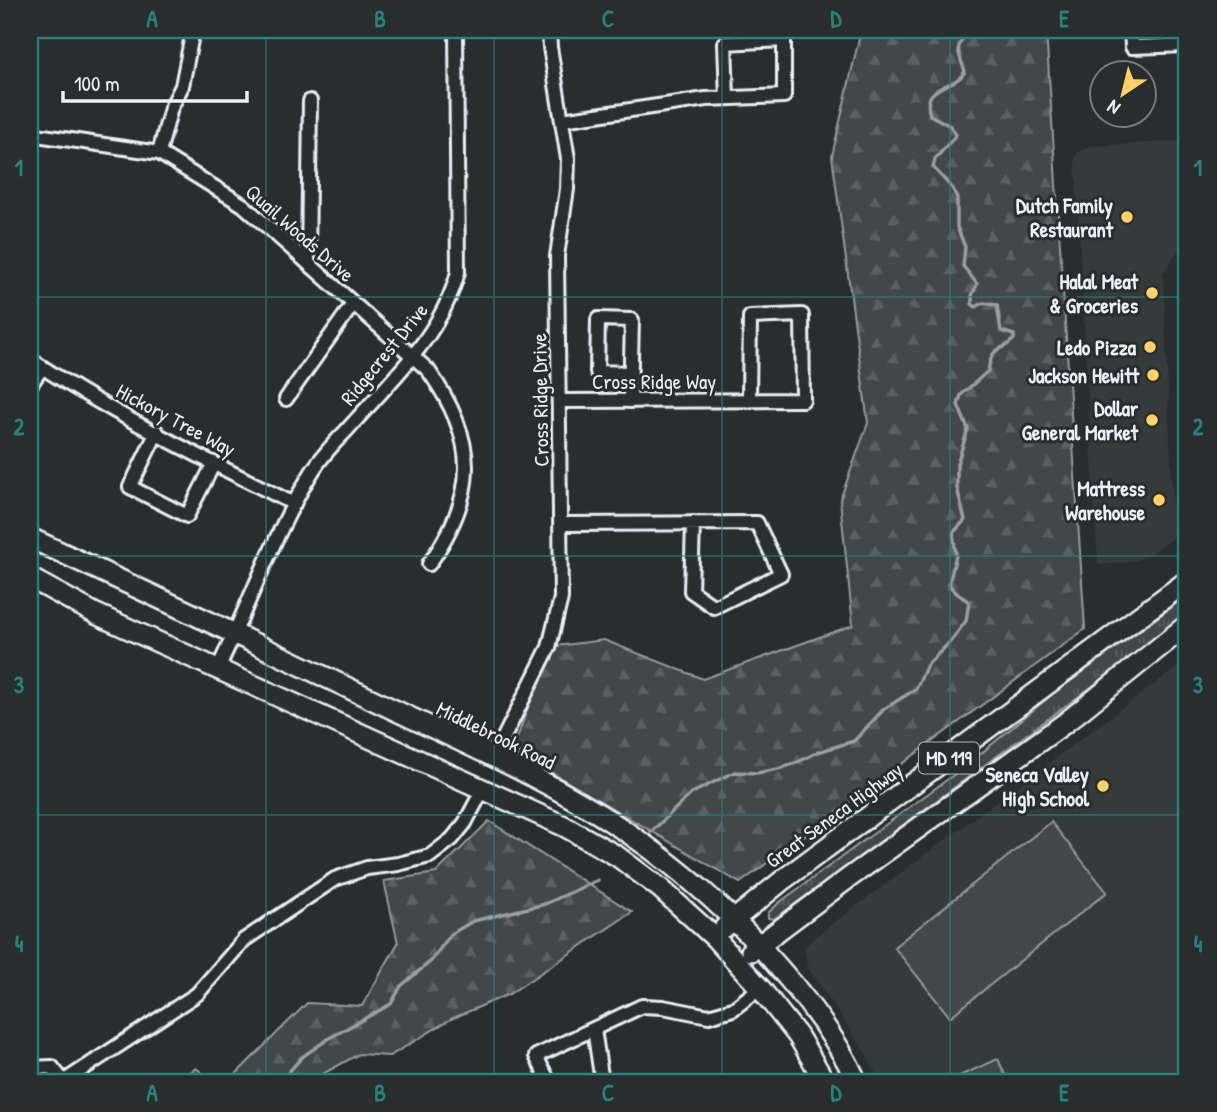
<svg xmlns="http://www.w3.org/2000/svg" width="1217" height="1112" font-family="'Patrick Hand',sans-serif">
<defs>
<pattern id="grass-tufts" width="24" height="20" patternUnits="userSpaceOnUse" patternTransform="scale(1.75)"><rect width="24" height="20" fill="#424648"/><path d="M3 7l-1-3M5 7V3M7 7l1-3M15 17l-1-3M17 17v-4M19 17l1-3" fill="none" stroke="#5d6163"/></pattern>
<pattern id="forest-firs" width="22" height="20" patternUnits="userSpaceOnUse" patternTransform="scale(1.75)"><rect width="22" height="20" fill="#424648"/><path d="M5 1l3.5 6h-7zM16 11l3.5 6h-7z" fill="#5d6163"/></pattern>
</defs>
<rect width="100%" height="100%" fill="#2a2d2e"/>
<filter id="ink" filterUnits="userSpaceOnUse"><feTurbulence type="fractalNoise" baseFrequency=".0143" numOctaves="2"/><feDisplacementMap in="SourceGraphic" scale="14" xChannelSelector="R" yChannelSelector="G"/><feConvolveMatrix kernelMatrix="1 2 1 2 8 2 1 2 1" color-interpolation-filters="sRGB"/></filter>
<g filter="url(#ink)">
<g fill="#363a3b">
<polygon points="1187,141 1187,236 1163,273 1174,538 1146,556 1131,562 1098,565 1075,161 1078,152 1089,146"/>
<polygon points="1187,660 1187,1082 880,1082 865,1052 808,968 804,948 816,936"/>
</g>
<polygon fill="url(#grass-tufts)" stroke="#959ca0" stroke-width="2" points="1187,596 1187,617 780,915 773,919 768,918 768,913 780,902 967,765 1054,693"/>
<g fill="url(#forest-firs)" stroke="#959ca0" stroke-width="2">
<polygon points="861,30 1046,30 1085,629 740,883 513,750 549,647 604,640 703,679 853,625 840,500 868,423 832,156"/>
<polygon points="489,821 632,912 509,994 451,1019 390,1056 359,1054 308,1082 228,1082 307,1003 362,1006 398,943 384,881 436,873"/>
<polygon points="196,1068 213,1082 176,1082"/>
</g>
<g fill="#424648" stroke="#959ca0" stroke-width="2">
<polygon points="1051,822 1107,892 950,1017 894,947"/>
<polygon points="998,1059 1008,1082 959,1082 957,1077"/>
</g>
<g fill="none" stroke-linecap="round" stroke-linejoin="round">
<g stroke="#989fa3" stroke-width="3.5">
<path d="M651,832L692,793L728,775L735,772L757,773L778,769L796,763L818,752L854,741L884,709L916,689L927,665L950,642L966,621L969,602L954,591L949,584L956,555L953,533L965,520L957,488V464L968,429L958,405L961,395L988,371C993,342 999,355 1014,339V335L1001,331L997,305L983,303L976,307L972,304V296L977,284L963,266L965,247L957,227V198L953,189L933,167L935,159L956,135L950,126L930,115C920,83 956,90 965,71C957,50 954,47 970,30"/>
<polyline points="280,1082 302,1057 331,1037 391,1004 401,986 431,961 451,934 473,921 545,904 598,880"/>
</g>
<defs>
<g id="street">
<polyline points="1131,30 1132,47 1187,45"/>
<polyline points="562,120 706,99 784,96 784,40 725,43 727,98"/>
<path d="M30,134L159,153L243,205L428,370C478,440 479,493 429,564"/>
<polyline points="159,153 171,108 182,86 193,30"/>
<polyline points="308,263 310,101"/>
<path d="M30,359C113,415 205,459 294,504"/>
<polyline points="30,385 42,368"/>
<polyline points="286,399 353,304"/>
<polyline points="560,401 803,400 802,315 750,317 749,401"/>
<polyline points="630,401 632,320 598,319 597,372 631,373"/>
<polyline points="157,432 130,487 187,516 214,463"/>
<polyline points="561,524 757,523 781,574 714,607 691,591 693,523"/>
<path d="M218,668C250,603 274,533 312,472C321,457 334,443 346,431C389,382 441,337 458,272L456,30"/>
<polyline points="494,757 549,647 561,598 557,256 567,189 568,159 550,47 549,30"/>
<polyline points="594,1029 602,1082"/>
<polyline points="30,1068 52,1067 64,1082"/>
<polyline points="63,1082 197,994 244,940 335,879 367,868 398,864 430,856 452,839 465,823 482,791"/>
<polyline points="549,1082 536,1056 642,1006 663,1007 709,1016 733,1009 760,988"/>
</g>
<g id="primary">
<path d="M30,538C142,590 253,642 365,696C454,739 549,778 631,835C686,873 737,919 780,969C810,1003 838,1041 857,1082"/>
<polyline points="30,578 96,614 564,826 617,856 661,889 714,937 760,988 798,1036 825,1082"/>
<polyline points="725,927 784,879 1187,581"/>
<polyline points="751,951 850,877 1065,723 1187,625"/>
</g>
</defs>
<use href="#street" stroke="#e8f1f8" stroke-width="18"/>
<use href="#primary" stroke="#e8f1f8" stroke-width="24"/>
<use href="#street" stroke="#2a2d2e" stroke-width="12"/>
<use href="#primary" stroke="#2a2d2e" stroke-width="19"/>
</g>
</g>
<path fill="none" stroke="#25827c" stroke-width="2" stroke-opacity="0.55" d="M266,30V1082M494,30V1082M722,30V1082M950,30V1082M30,297H1187M30,556H1187M30,815H1187"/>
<g fill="#ffd166" stroke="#2a2d2e" stroke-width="2.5">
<circle cx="1127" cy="217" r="7"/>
<circle cx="1152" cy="293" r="7"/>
<circle cx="1150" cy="347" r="7"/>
<circle cx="1153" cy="375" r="7"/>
<circle cx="1152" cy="420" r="7"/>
<circle cx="1159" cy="500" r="7"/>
<circle cx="1103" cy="786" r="7"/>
</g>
<g text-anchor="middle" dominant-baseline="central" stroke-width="6" stroke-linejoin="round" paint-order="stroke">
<rect fill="#2a2d2e" stroke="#afb6bb" stroke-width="2" x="919" y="742.5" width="60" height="31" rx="5"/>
<g font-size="19" font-weight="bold" fill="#e8f1f8">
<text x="949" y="758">MD 119</text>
</g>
<g font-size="21" font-weight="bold" fill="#e8f1f8" stroke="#2a2d2e" text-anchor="end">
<text x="1113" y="205">Dutch Family<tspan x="1113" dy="24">Restaurant</tspan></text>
<text x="1138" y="281">Halal Meat<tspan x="1138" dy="24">&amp; Groceries</tspan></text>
<text x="1136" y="347">Ledo Pizza</text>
<text x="1139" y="375">Jackson Hewitt</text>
<text x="1138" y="408">Dollar<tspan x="1138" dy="24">General Market</tspan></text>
<text x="1145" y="488">Mattress<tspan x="1145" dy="24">Warehouse</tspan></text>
<text x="1089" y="774">Seneca Valley<tspan x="1089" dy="24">High School</tspan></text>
</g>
<g font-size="21" fill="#e8f1f8" stroke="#2a2d2e">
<text transform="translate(300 233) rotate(41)">Quail Woods Drive</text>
<text transform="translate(384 354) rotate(-51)">Ridgecrest Drive</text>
<text x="654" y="381">Cross Ridge Way</text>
<text transform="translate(540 400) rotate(-91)">Cross Ridge Drive</text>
<text transform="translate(176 420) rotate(28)">Hickory Tree Way</text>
<text transform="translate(496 735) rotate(26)">Middlebrook Road</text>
<text transform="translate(834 815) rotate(-36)">Great Seneca Highway</text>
</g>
</g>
<rect width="1217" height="1112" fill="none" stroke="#2a2d2e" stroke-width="77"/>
<g transform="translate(1123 94) rotate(215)"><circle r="33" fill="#2a2d2e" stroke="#767b7f" stroke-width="2"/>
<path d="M0-5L12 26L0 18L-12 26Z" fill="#ffd166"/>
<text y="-10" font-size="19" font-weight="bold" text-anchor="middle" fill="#e8f1f8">N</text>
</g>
<path d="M63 91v10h184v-10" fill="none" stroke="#e8f1f8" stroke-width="3.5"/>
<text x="74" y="91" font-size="21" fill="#e8f1f8" stroke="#2a2d2e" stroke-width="5" paint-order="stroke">100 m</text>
<rect x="38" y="38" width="1140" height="1036" fill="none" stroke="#25827c" stroke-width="2.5"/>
<g font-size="23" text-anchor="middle" font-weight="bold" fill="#25827c">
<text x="152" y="27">A</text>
<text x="380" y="27">B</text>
<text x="608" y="27">C</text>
<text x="836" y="27">D</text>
<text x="1064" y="27">E</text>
<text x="19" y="176">1</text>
<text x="1198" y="176">1</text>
<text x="19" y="435">2</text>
<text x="1198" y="435">2</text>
<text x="19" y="693">3</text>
<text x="1198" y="693">3</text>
<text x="19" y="952">4</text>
<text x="1198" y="952">4</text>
<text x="152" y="1101">A</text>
<text x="380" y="1101">B</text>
<text x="608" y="1101">C</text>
<text x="836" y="1101">D</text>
<text x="1064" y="1101">E</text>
</g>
</svg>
